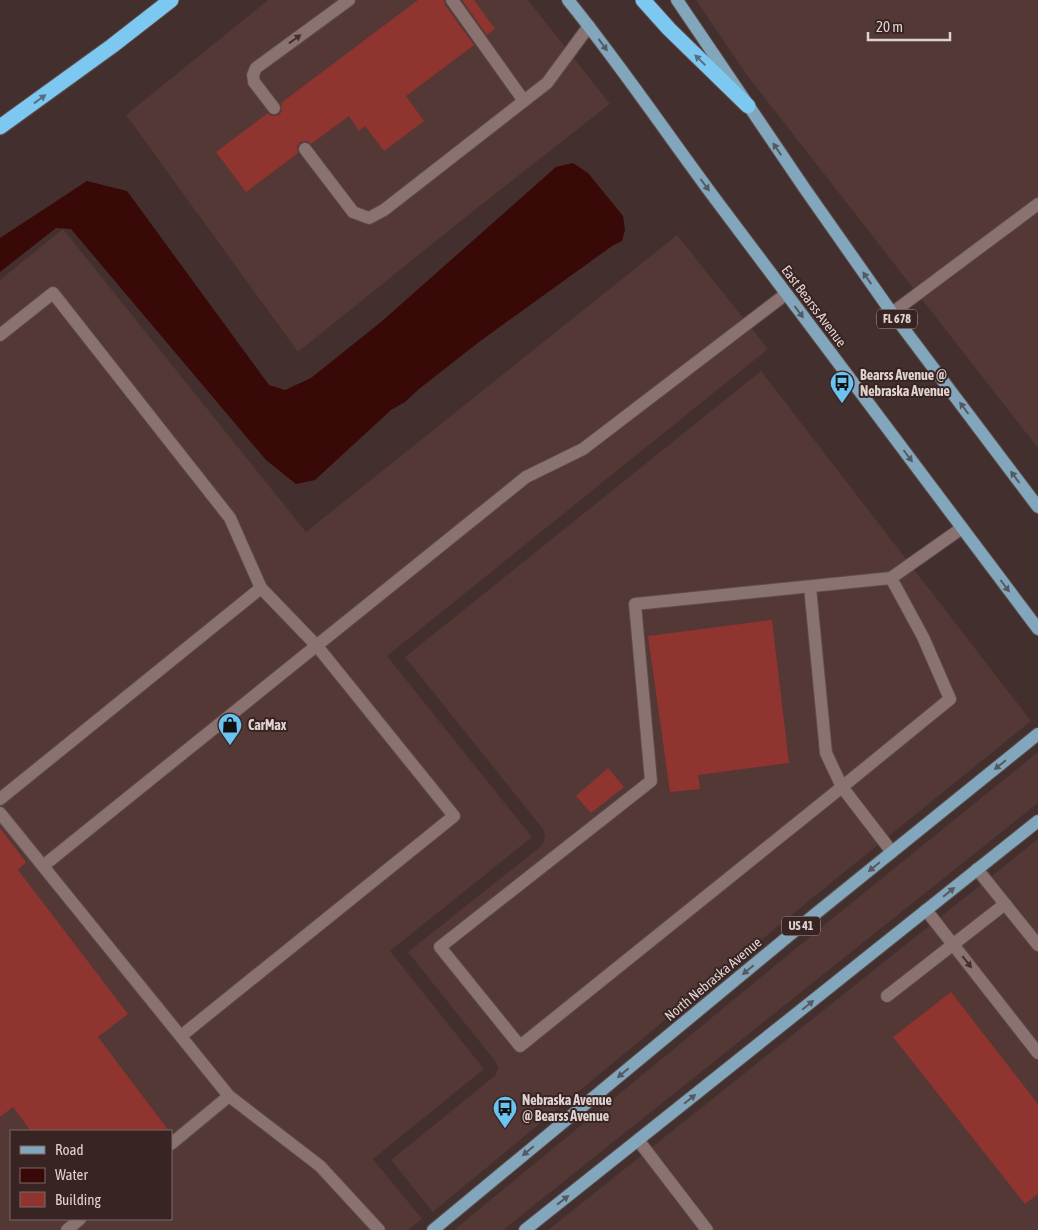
<svg xmlns="http://www.w3.org/2000/svg" width="1038" height="1230" font-family="'Asap Condensed',sans-serif">
<rect width="100%" height="100%" fill="#432f2d"/>
<g fill="#533835" fill-rule="evenodd">
<polygon points="268,0 528,0 610,104 477,208 298,352 126,115"/>
<polygon points="696,0 1038,0 1038,448 746,74"/>
<path d="M63,229L306,532L677,235L768,349L387,656L532,837L390,951L484,1069L373,1159L422,1219L408,1230H0V280ZM11,1131H171V1219H11Z"/>
<polygon points="761,371 1031,721 805,904 433,1212 391,1160 492,1078 495,1076 498,1068 495,1061 408,952 540,847 543,843 545,836 543,829 405,657"/>
<polygon points="1038,752 1038,803 503,1230 454,1230 823,926"/>
<polygon points="1038,839 1038,1230 548,1230"/>
</g>
<polygon fill="#380907" points="573,163 588,173 623,216 625,230 622,241 612,246 479,342 419,389 405,402 391,410 315,480 296,484 266,460 71,229 56,228 0,272 0,238 87,181 127,191 269,385 285,390 311,378 381,322 556,167"/>
<g fill="#8f342f">
<polygon points="418,0 444,0 445,5 474,45 406,96 424,121 384,151 365,126 359,131 349,116 311,144 308,141 300,142 297,146 298,153 246,192 216,152 268,113 271,116 279,115 282,111 281,103"/>
<polygon points="462,0 474,0 495,29 487,35"/>
<polygon points="772,620 789,763 698,775 700,789 670,792 648,636"/>
<polygon points="608,768 624,787 591,813 576,796"/>
<polygon points="0,828 26,862 18,870 128,1014 98,1037 169,1131 31,1131 13,1107 0,1117"/>
<polygon points="951,992 1038,1104 1038,1194 1025,1204 893,1037"/>
</g>
<g fill="none" stroke-linecap="round" stroke-linejoin="round">
<defs>
<g id="service">
<polyline points="452,0 524,101"/>
<polyline points="274,108 254,82 253,75 256,68 349,0"/>
<polyline points="305,149 353,212 369,218 384,210 547,83 589,26"/>
<polyline points="892,313 1038,204"/>
<polyline points="0,335 53,293 230,518 261,588 317,646 454,816 181,1036"/>
<polyline points="810,587 826,753 842,787 950,699 923,637 891,578"/>
<polyline points="0,799 261,588"/>
<polyline points="0,813 229,1096 320,1166 379,1230"/>
<polyline points="892,852 842,787 520,1046 440,947 651,781 635,604 891,578 962,528"/>
<polyline points="43,866 526,477 583,449 786,294"/>
<polyline points="977,869 1038,945"/>
<polyline points="926,910 1038,1053"/>
<polyline points="887,996 1005,904"/>
<polyline points="638,1140 707,1230"/>
<polyline points="171,1144 229,1096"/>
<polyline points="67,1230 80,1219"/>
</g>
<g id="primary">
<path d="M568,0C620,64 666,133 716,200C823,343 930,486 1038,629"/>
<polyline points="677,0 805,189 892,313 1038,507"/>
<polyline points="433,1230 814,915 1038,734"/>
<polyline points="525,1230 1038,821"/>
</g>
<g id="motorway">
<polyline points="643,0 669,29 748,106"/>
<polyline points="0,127 112,46 171,0"/>
</g>
</defs>
<use href="#service" stroke="#5c4b49" stroke-width="14"/>
<use href="#primary" stroke="#5c4b49" stroke-width="14"/>
<use href="#motorway" stroke="#5c4b49" stroke-width="17"/>
<use href="#service" stroke="#89726f" stroke-width="12"/>
<use href="#primary" stroke="#82a6bc" stroke-width="12"/>
<use href="#motorway" stroke="#7dc8f0" stroke-width="15"/>
</g>
<defs><path id="oneway-solid" d="M-6-.8H1V-3.2L6.5 0L1 3.2V.8H-6Z" transform="scale(1.25)"/></defs>
<g fill="#44312e">
<use href="#oneway-solid" transform="translate(295 39) rotate(-36)"/>
<use href="#oneway-solid" transform="translate(967 962) rotate(52)"/>
</g>
<g fill="#565960">
<use href="#oneway-solid" transform="translate(603 45) rotate(54)"/>
<use href="#oneway-solid" transform="translate(777 149) rotate(-124)"/>
<use href="#oneway-solid" transform="translate(705 185) rotate(53)"/>
<use href="#oneway-solid" transform="translate(867 278) rotate(-125)"/>
<use href="#oneway-solid" transform="translate(799 312) rotate(53)"/>
<use href="#oneway-solid" transform="translate(964 408) rotate(-127)"/>
<use href="#oneway-solid" transform="translate(908 456) rotate(53)"/>
<use href="#oneway-solid" transform="translate(1015 477) rotate(-127)"/>
<use href="#oneway-solid" transform="translate(1005 586) rotate(53)"/>
<use href="#oneway-solid" transform="translate(1000 765) rotate(141)"/>
<use href="#oneway-solid" transform="translate(874 867) rotate(141)"/>
<use href="#oneway-solid" transform="translate(949 892) rotate(-39)"/>
<use href="#oneway-solid" transform="translate(748 970) rotate(140)"/>
<use href="#oneway-solid" transform="translate(808 1005) rotate(-39)"/>
<use href="#oneway-solid" transform="translate(623 1073) rotate(140)"/>
<use href="#oneway-solid" transform="translate(690 1099) rotate(-39)"/>
<use href="#oneway-solid" transform="translate(528 1151) rotate(140)"/>
<use href="#oneway-solid" transform="translate(563 1200) rotate(-38)"/>
</g>
<g fill="#576e7f">
<use href="#oneway-solid" transform="translate(700 60) rotate(-136)"/>
<use href="#oneway-solid" transform="translate(40 99) rotate(-36)"/>
</g>
<defs>
<symbol id="bus-pin" viewBox="-11 -11 22 30"><path d="M0 17L-7.5 6A9.5 9.5 0 1 1 7.5 6Z" fill="#6ac3f1" stroke="#382523"/><path d="M-5-6H5V4H4V6H2V4H-2V6H-4V4H-5ZM-3.5-4V0h7V-4ZM-3.5 1.2v1.5H-2V1.2ZM2 1.2v1.5H3.5V1.2Z" fill="#111"/></symbol>
<symbol id="shop-pin" viewBox="-11 -11 22 30"><path d="M0 17L-7.5 6A9.5 9.5 0 1 1 7.5 6Z" fill="#6ac3f1" stroke="#382523"/><path d="M-5-2.5h2.3a2.7 3.5 0 0 1 5.4 0H5L5.5 6h-11ZM-1.5-2.5h3a1.5 2.3 0 0 0-3 0Z" fill="#111"/></symbol>
</defs>
<g fill-rule="evenodd">
<use href="#bus-pin" x="828" y="369" width="28" height="38"/>
<use href="#shop-pin" x="216" y="711" width="28" height="38"/>
<use href="#bus-pin" x="491" y="1094" width="28" height="38"/>
</g>
<g text-anchor="middle" dominant-baseline="central" stroke-width="4" stroke-linejoin="round" paint-order="stroke">
<g fill="#382523" stroke="#ad9e9c" stroke-width="1">
<rect x="877" y="309.5" width="40" height="19" rx="4"/>
<rect x="782" y="916.5" width="38" height="19" rx="4"/>
</g>
<g font-size="12" font-weight="bold" fill="#dfd2d0">
<text x="897" y="319">FL 678</text>
<text x="801" y="926">US 41</text>
</g>
<g font-size="14" fill="#dfd2d0" stroke="#382523">
<text transform="translate(814 306) rotate(53)">East Bearss Avenue</text>
<text transform="translate(713 979) rotate(-40)">North Nebraska Avenue</text>
</g>
<g font-size="14" font-weight="bold" fill="#dfd2d0" stroke="#382523" text-anchor="start">
<text x="860" y="375">Bearss Avenue @<tspan x="860" dy="16">Nebraska Avenue</tspan></text>
<text x="248" y="725">CarMax</text>
<text x="522" y="1100">Nebraska Avenue<tspan x="522" dy="16">@ Bearss Avenue</tspan></text>
</g>
</g>
<rect x="10" y="1130" width="162" height="90" fill="#382523" stroke="#7b6a68"/>
<rect x="20" y="1146" width="25" height="8" fill="#82a6bc" stroke="#7b6a68"/>
<text x="55" y="1155" font-size="15" fill="#dfd2d0">Road</text>
<rect x="20" y="1168" width="25" height="15" fill="#380907" stroke="#7b6a68"/>
<text x="55" y="1180" font-size="15" fill="#dfd2d0">Water</text>
<rect x="20" y="1192" width="25" height="15" fill="#8f342f" stroke="#7b6a68"/>
<text x="55" y="1205" font-size="15" fill="#dfd2d0">Building</text>
<path d="M868 32v8h82v-8" fill="none" stroke="#dfd2d0" stroke-width="2.5"/>
<text x="876" y="32" font-size="15" fill="#dfd2d0" stroke="#382523" stroke-width="4" paint-order="stroke">20 m</text>
</svg>
